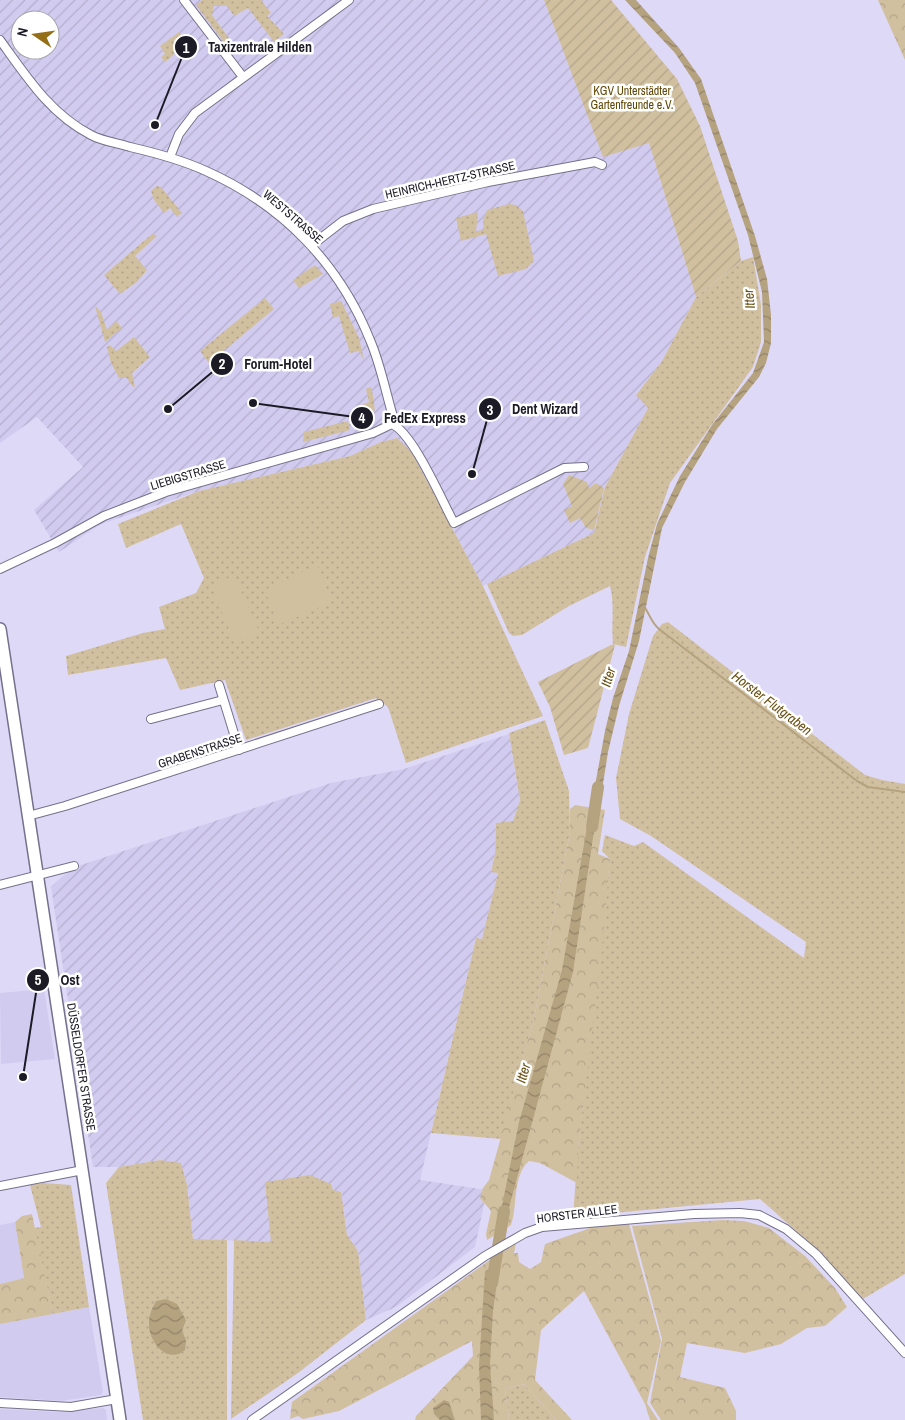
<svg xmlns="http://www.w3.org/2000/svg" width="905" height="1420" font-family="'Archivo Narrow',sans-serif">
<defs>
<pattern id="industrial-furrows" width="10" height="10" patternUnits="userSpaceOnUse" patternTransform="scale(1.25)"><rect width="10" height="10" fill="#d2cbf0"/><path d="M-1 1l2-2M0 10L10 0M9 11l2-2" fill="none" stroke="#b4aece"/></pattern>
<pattern id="grass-dots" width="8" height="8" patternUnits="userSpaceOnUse" patternTransform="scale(1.25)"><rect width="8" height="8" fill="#d1c09f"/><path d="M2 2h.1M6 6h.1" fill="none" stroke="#b3a489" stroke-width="1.8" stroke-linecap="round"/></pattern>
<pattern id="forest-crowns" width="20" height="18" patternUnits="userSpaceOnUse" patternTransform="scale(1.25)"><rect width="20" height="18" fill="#d1c09f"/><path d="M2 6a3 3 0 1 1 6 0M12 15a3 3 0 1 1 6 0" fill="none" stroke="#b3a489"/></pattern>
<pattern id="garden-furrows" width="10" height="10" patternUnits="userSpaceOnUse" patternTransform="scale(1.25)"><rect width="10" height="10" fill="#d1c09f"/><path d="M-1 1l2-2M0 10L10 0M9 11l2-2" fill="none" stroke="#b3a489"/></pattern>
<pattern id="water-waves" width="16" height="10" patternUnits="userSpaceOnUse" patternTransform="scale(1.25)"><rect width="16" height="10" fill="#b5a27f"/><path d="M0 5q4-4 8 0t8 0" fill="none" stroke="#928368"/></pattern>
</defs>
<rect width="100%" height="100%" fill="#dfd9f8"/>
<g fill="#d2cbf0">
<polygon points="44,989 55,1059 1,1064 0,993"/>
<polygon points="15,1222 24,1278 0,1284 0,1225"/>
<polygon points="89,1307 103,1392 101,1395 61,1401 0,1397 0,1324"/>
<polygon points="103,1408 106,1410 107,1420 0,1420 0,1409 59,1412"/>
</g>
<g fill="url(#industrial-furrows)" fill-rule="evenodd">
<path d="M0,0H544L603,156L649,143L696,297L662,361L636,394L648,408L605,487L594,533L483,586L411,451L397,438L381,442L350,456L199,491L101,524L59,552L34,510L83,467L37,417L0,443ZM20,20H50V50H20Z"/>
<polygon points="509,734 520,800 513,821 496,823 495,854 491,871 498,873 482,939 476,938 420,1180 487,1190 475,1247 396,1307 366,1320 358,1251 347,1235 341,1192 271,1242 193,1239 187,1185 160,1160 119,1167 93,1167 51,887 72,868 331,783 404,769"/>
</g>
<g fill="url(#grass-dots)">
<polygon points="202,0 261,0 271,13 267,16 284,34 274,42 248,8 234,16 227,6 214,6 212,15 237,49 232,53 196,5"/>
<polygon points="179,32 186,41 192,36 194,38 165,62 161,57 165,54 160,46"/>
<polygon points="157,186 161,187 182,213 177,217 170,208 164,213 154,200 151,191"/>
<polygon points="509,204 516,205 523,211 534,261 526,269 498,276 486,234 461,241 456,218 478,212 476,231 484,230 483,221 487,210"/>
<polygon points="152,234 157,236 135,256 147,270 137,282 120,294 104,275"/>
<path d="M753,257L761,305V342L753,367L670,483L645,557L626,647L613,644C611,624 615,605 610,586L569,606L522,635L513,636L509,633L487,584L594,533L605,487L648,408L636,395L662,361L696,297L741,261Z"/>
<polygon points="315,265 323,274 299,288 293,280"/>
<polygon points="265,298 274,309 209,363 200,351"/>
<polygon points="341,301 359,338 364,361 359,351 350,353 339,316 333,318 330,304"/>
<polygon points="95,306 101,312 107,330 116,321 122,328 105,342"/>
<polygon points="134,337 150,357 132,373 135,387 132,386 127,378 119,378 111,363 107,347 110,345 116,351"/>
<path d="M371,387C375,404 381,427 354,427L352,421L362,405L369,402L366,389Z"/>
<polygon points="348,421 350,430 303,442 304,432"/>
<polygon points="397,438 411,451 483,586 543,716 406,763 388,707 376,698 246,740 225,680 180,690 166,658 68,675 66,656 143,633 165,629 159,607 196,593 204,578 181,524 126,548 118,524 199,491 350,456 381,442"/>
<polygon points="668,622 865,775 882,780 905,784 905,1274 863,1299 820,1252 760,1199 573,1217 578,1148 610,859 602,851 605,835 634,846 643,842 804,958 806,942 651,836 620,819 616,778 629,714 653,636 662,624"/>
<polygon points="545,720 569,791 570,832 534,1018 501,1139 431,1133 476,938 482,939 498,873 491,872 495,854 496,823 513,821 520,800 509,733"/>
<polygon points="160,1160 181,1163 187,1185 193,1239 227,1240 227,1420 143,1420 106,1183 119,1167"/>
<polygon points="310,1175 331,1184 333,1190 341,1192 347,1235 358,1251 366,1320 298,1373 231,1419 234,1240 271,1242 265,1182"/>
<polygon points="44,1183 71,1185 89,1307 53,1314 34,1228 41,1227 30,1185"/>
<polygon points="524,1384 556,1420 509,1420 505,1389"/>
</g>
<g fill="url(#forest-crowns)">
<polygon points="878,0 905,0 905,60"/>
<path d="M575,805L605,810L598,854L610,859L601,958L578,1148L577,1183L540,1163L529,1161C512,1176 518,1206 511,1225L487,1240L486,1234L491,1211L480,1198L483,1188L489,1180L534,1018L570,832V809Z"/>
<polygon points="32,1214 53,1314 0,1324 0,1284 24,1278 15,1222 22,1216"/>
<polygon points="722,1220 744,1221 769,1228 805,1256 835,1288 847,1307 825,1326 807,1328 781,1344 745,1353 687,1343 680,1377 725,1388 736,1411 736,1420 661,1420 650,1403 662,1339 632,1226"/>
<polygon points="629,1224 661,1341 647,1403 658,1420 650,1420 645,1404 584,1291 541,1330 535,1380 572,1420 556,1420 524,1384 505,1389 509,1420 415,1420 416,1416 473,1356 472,1341 339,1411 303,1419 298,1416 290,1419 292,1402 512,1244 516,1243 514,1253 518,1253 519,1262 530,1269 541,1262 545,1244 596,1226"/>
</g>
<g fill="url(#garden-furrows)">
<polygon points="544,0 611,0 677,79 700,126 738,241 741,261 696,297 649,143 603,157"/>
<polygon points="569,475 587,482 589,488 596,483 604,488 594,530 586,528 580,518 570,523 564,510 572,506 563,484"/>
<polygon points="613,644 615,645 588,748 564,755 550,707 538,682"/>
</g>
<g fill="#d1c09f">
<polygon points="317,565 332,602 282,623 276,620 265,590"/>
<polygon points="227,578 237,581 260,634 235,643 211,586"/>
</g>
<g fill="url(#water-waves)">
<polygon points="625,0 636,0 679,48 701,79 755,236 767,279 771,315 771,343 766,363 759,377 717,429 685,482 662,528 639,641 619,706 608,752 600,803 592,802 605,731 613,698 629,651 648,558 657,524 680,476 712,425 753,373 764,342 762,292 748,235 695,83 675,53"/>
<polygon points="590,810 597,811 573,972 504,1226 497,1230 519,1122 562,970"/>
<polygon points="500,1262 493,1311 490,1364 494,1420 481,1420 479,1366 485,1271"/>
<path d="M166,1299L177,1304L186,1320L182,1331L186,1340L185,1350C168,1365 148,1342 149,1323C149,1315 152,1308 156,1301Z"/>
<polygon points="444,1400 449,1402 455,1420 440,1420 434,1414 433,1408"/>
</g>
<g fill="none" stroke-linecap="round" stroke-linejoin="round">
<path stroke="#b5a27f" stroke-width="2" d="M644,606C650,615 651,622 659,629L857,781L868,787L905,792"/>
<g stroke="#b5a27f" stroke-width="12">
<polyline points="592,827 598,787"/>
<polyline points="492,1283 504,1211"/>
</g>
<defs>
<g id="street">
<polyline points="184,0 243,77"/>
<path d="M0,40C26,76 50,114 91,135C102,141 117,143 130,147C156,153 182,160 206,171C282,205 339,263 370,340C380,363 385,389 392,413V424"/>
<polyline points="170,157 179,134 195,113 349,0"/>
<polyline points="312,245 343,221 373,209 488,182 595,162 602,165"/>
<path d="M392,424C413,433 442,501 454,523L564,468L584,467"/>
<polyline points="0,569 55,543 104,516 166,492 373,433 392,424"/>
<polyline points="219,685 239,750"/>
<polyline points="151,719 223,700"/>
<polyline points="28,816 65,806 379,704"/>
<polyline points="0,885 74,866"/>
<polyline points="0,1186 83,1170"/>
<polyline points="0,1403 71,1407 117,1399"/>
<polyline points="252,1420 485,1256 525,1233 542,1227 694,1214 740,1213 759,1215 786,1229 816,1254 905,1353"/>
</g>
<polyline id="primary" points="0,629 120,1420"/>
</defs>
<use href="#street" stroke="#75708b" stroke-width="10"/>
<use href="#primary" stroke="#75708b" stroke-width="14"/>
<use href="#street" stroke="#fff" stroke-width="8"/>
<use href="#primary" stroke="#fff" stroke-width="11"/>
</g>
<g text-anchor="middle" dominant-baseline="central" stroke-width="5" stroke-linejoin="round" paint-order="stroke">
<g font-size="12" fill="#624704" stroke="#fff">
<text x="632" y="91">KGV Unterstädter<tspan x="632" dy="14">Gartenfreunde e.V.</tspan></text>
</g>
<g font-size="12" fill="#1c1a25" stroke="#fff">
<text transform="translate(450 180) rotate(-13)">HEINRICH-HERTZ-STRASSE</text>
<text transform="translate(293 217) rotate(41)">WESTSTRASSE</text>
<text transform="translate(188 475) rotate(-17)">LIEBIGSTRASSE</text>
<text transform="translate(200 751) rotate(-18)">GRABENSTRASSE</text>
<text transform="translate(81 1067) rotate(81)">DÜSSELDORFER STRASSE</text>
<text transform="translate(577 1214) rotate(-7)">HORSTER ALLEE</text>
</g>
<g font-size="14" font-style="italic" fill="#6a4f11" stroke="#fff">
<text transform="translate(749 299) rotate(-96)">Itter</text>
<text transform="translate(608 677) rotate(-73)">Itter</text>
<text transform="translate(772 703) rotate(37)">Horster Flutgraben</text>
<text transform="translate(523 1073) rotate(-74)">Itter</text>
</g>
</g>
<path fill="none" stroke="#1c1a25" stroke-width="2" d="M155 125L186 47M168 409L222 364M472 474L490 409M253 403L362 418M23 1077L38 980"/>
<g fill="#1c1a25" stroke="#fff" stroke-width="2">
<circle cx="155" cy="125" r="5"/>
<circle cx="168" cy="409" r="5"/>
<circle cx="472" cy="474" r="5"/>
<circle cx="253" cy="403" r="5"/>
<circle cx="23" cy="1077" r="5"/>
<circle cx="186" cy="47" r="12"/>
<circle cx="222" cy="364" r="12"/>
<circle cx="490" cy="409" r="12"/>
<circle cx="362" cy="418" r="12"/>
<circle cx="38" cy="980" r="12"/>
</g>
<g font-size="15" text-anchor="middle" font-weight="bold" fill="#fff">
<text x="186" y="53">1</text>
<text x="222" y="369">2</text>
<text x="490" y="415">3</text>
<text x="362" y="423">4</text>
<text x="38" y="985">5</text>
</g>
<g font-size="14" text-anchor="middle" font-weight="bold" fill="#1c1a25" stroke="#fff" stroke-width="5" stroke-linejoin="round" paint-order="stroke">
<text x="260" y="52">Taxizentrale Hilden</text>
<text x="278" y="369">Forum-Hotel</text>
<text x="545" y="414">Dent Wizard</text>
<text x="425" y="423">FedEx Express</text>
<text x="70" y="985">Ost</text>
</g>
<g transform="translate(35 35) rotate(283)"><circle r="24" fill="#ffffff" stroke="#a4a3a8"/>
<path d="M0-4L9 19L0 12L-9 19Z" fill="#946f17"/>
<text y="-8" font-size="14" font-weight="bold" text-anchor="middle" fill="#1c1a25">N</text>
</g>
</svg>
